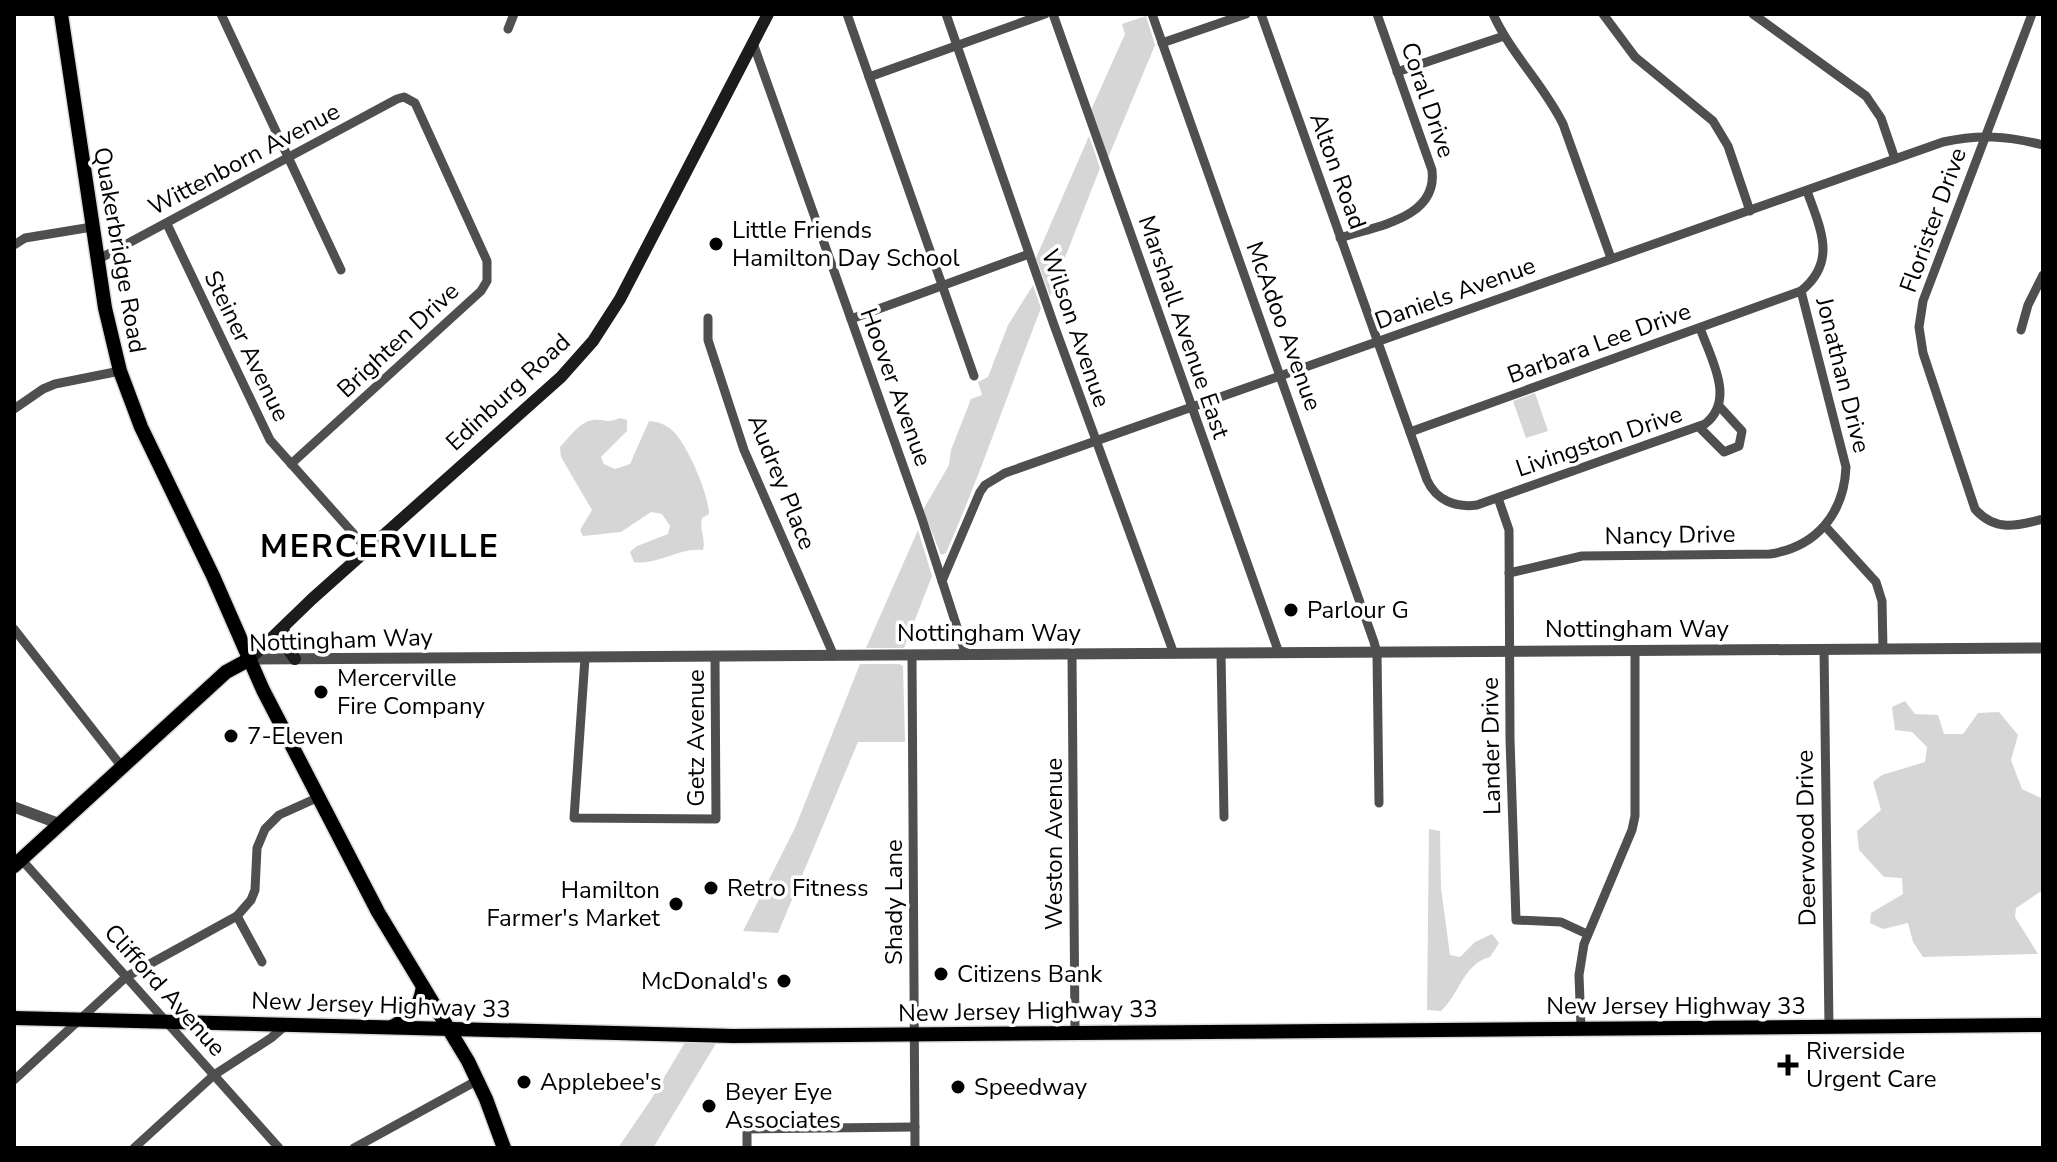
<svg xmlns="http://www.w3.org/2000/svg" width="2057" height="1162" font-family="'Nunito Sans',sans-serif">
<rect width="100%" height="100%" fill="#fff"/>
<g fill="#d6d6d6">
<polygon points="1146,16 1155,45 1108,158 1091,110 1125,34 1122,24"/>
<polygon points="1089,136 1100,168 1050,296 1036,258"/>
<path d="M1033,285L1041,308C1009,390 981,473 946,553L941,555L923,510L949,465L951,450L971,399L982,395L978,382L988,377L1008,325Z"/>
<polygon points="1535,393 1548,431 1526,438 1513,401"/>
<path d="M620,418L627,420V431L601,457L604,464L615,469L630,464L649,421C659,422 665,424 673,431C687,444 709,495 709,514L702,518C699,530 706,538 703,550C679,547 657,566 634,562L630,552L637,546L668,534L670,526L662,514L651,512L621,532L583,536L580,530L592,510L561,457L560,447C569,438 579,422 593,420C606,419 606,424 620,418Z"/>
<polygon points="918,530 932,576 904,648 866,648"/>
<polygon points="860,664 899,664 903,666 905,742 858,742 778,933 743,931 795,828"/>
<polygon points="1905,701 1915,714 1938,715 1944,734 1963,734 1978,713 1999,712 2018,735 2011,760 2022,789 2043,799 2043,890 2016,908 2015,917 2038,954 1923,957 1913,942 1908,923 1883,929 1870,923 1871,913 1903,894 1902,878 1884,877 1859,850 1857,831 1881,810 1873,782 1882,775 1925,762 1927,747 1912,732 1895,730 1892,707"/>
<path d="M1429,829L1440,831L1441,888L1450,955L1460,957L1475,942L1492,934L1499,943L1490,957C1464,963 1459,995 1441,1011L1427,1010Z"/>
<polygon points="687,1039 718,1040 653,1148 618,1148 650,1101"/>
</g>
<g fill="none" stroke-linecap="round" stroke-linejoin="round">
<defs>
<g id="primary">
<polyline points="61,14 105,308 120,371 141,427 213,576 263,690 378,912 468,1061 486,1099 504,1148"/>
<polyline points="14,866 226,672 250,659"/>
<polyline points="14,1018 733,1036 2043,1025"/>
<path d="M392,1027C412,1016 419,1010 423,987"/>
</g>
</defs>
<use href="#primary" stroke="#dbdbdb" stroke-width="17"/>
<g stroke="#4f4f4f" stroke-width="9">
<polyline points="221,14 341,270"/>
<polyline points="847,14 974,376"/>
<polyline points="946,14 1054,325 1174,654"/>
<polyline points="1053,14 1279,653"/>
<polyline points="1152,14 1374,642 1377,653 1379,803"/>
<path d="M1261,14L1427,480C1436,500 1455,508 1477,505L1705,424C1736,400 1711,359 1700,328"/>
<path d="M1493,14C1511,54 1544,85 1563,124L1611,258"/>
<polyline points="1603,14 1635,57 1713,121 1728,146 1750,211"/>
<polyline points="1753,14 1866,96 1881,118 1895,159"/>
<path d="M2032,14L1923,301L1919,327L1923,353L1975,509C1995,532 2017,526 2043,519"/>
<polyline points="508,29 514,14"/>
<polyline points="753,43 922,519 966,655"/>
<polyline points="1162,43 1246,14"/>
<polyline points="1397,72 1504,36"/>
<polyline points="869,77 1045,14"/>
<polyline points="167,224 270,440 368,550"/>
<path d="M1340,238C1375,226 1438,219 1432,170L1377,14"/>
<polyline points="14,245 25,238 92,227"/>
<polyline points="97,260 397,99 404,97 415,103 487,261 487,281 481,291 291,464"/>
<polyline points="708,318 708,340 744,450 834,656"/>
<polyline points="851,319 1029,254"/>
<polyline points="2021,330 2028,305 2043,275"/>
<polyline points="14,409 43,389 55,384 120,371"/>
<polyline points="1699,427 1724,452 1739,446 1742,431 1720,407"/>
<path d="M1410,432L1801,291C1838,261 1820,228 1807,191"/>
<polyline points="1498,498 1509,530 1510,739 1516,920 1561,922 1587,934"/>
<polyline points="1825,526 1876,582 1882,601 1883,649"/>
<path d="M1509,573L1582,556L1770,554C1816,547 1844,514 1846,467L1801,291"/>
<path d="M942,581L980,492L985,485L1005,473L1943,142C1979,134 2008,136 2043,145"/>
<polyline points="14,629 122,767"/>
<polyline points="1824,649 1829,1027"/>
<polyline points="1221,654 1224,817"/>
<polyline points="1072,655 1075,1032"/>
<polyline points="912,656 915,1148"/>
<polyline points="585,658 574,818 716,819 715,657"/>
<polyline points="21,859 279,1148"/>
<polyline points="237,916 262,962"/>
<polyline points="1581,1028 1579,975 1584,944 1632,830 1635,816 1635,651"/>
<polyline points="14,1080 126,977 237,916 251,900 255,890 257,848 265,829 279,815 319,797"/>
<polyline points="134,1148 214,1075 271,1038 286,1025"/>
<polyline points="354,1148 478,1080"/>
<polyline points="747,1148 747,1129 915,1127"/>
</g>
<g stroke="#4f4f4f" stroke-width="11">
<polyline points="250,659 2043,648"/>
<polyline points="14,807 60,824"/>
</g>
<g stroke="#1c1c1c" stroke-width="12">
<polyline points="284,627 282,640 295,659"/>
<polyline points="250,659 312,599 561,377 593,341 620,299 768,14"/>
</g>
<use href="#primary" stroke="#000" stroke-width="14"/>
</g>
<g fill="#000" stroke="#fff" stroke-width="3">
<circle cx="716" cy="244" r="8"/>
<circle cx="1291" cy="610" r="8"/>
<circle cx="321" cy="692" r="8"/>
<circle cx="231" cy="736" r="8"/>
<circle cx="711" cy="888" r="8"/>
<circle cx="676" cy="904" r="8"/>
<circle cx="941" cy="974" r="8"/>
<circle cx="784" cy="981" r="8"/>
<path d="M1784 1053h8v8h8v8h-8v8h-8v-8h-8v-8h8z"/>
<circle cx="524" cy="1082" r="8"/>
<circle cx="958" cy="1087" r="8"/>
<circle cx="709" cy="1106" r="8"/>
</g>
<g text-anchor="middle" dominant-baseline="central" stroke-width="7" stroke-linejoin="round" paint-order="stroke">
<g font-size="24" fill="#000" stroke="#fff">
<text transform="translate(1428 100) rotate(71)">Coral Drive</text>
<text transform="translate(244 159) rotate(-28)">Wittenborn Avenue</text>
<text transform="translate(1338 171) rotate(70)">Alton Road</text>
<text transform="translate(1933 220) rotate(-70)">Florister Drive</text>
<text transform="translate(120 250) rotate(80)">Quakerbridge Road</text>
<text transform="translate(1455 293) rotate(-20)">Daniels Avenue</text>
<text transform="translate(1284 326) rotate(70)">McAdoo Avenue</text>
<text transform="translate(1184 327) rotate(71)">Marshall Avenue East</text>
<text transform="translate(1076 328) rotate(71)">Wilson Avenue</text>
<text transform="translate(398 340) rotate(-43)">Brighten Drive</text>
<text transform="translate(1599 343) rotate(-20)">Barbara Lee Drive</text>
<text transform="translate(247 346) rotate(64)">Steiner Avenue</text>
<text transform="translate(1843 375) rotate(76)">Jonathan Drive</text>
<text transform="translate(896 387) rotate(70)">Hoover Avenue</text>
<text transform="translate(508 392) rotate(-43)">Edinburg Road</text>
<text transform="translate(1599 441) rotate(-19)">Livingston Drive</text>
<text transform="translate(782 482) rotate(68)">Audrey Place</text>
<text transform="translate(1670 535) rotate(-1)">Nancy Drive</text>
<text x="1637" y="629">Nottingham Way</text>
<text x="989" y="633">Nottingham Way</text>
<text transform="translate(341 640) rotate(-2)">Nottingham Way</text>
<text transform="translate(696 738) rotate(-90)">Getz Avenue</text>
<text transform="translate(1491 746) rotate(-91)">Lander Drive</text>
<text transform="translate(1806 838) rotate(-91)">Deerwood Drive</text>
<text transform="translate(1054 844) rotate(-90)">Weston Avenue</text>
<text transform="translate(894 902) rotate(-90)">Shady Lane</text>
<text transform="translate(165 990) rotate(48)">Clifford Avenue</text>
<text transform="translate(381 1005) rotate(2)">New Jersey Highway 33</text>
<text x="1676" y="1006">New Jersey Highway 33</text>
<text transform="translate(1028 1011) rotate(-1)">New Jersey Highway 33</text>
</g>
<g font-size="24" fill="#000" stroke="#fff" text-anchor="start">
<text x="732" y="230">Little Friends<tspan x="732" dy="28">Hamilton Day School</tspan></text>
<text x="1307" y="610">Parlour G</text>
<text x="337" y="678">Mercerville<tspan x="337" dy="28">Fire Company</tspan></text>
<text x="247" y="736">7-Eleven</text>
<text x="727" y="888">Retro Fitness</text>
<text x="660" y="890" text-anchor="end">Hamilton<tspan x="660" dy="28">Farmer's Market</tspan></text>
<text x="957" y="974">Citizens Bank</text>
<text x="768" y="981" text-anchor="end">McDonald's</text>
<text x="1806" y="1051">Riverside<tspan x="1806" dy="28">Urgent Care</tspan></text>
<text x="540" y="1082">Applebee's</text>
<text x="974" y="1087">Speedway</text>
<text x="725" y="1092">Beyer Eye<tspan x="725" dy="28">Associates</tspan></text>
</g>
<g font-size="32" font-weight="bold" letter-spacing="2" fill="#000" stroke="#fff">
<text x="380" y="546">MERCERVILLE</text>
</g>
</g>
<rect width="2057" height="1162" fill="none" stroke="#000000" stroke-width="32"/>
</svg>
